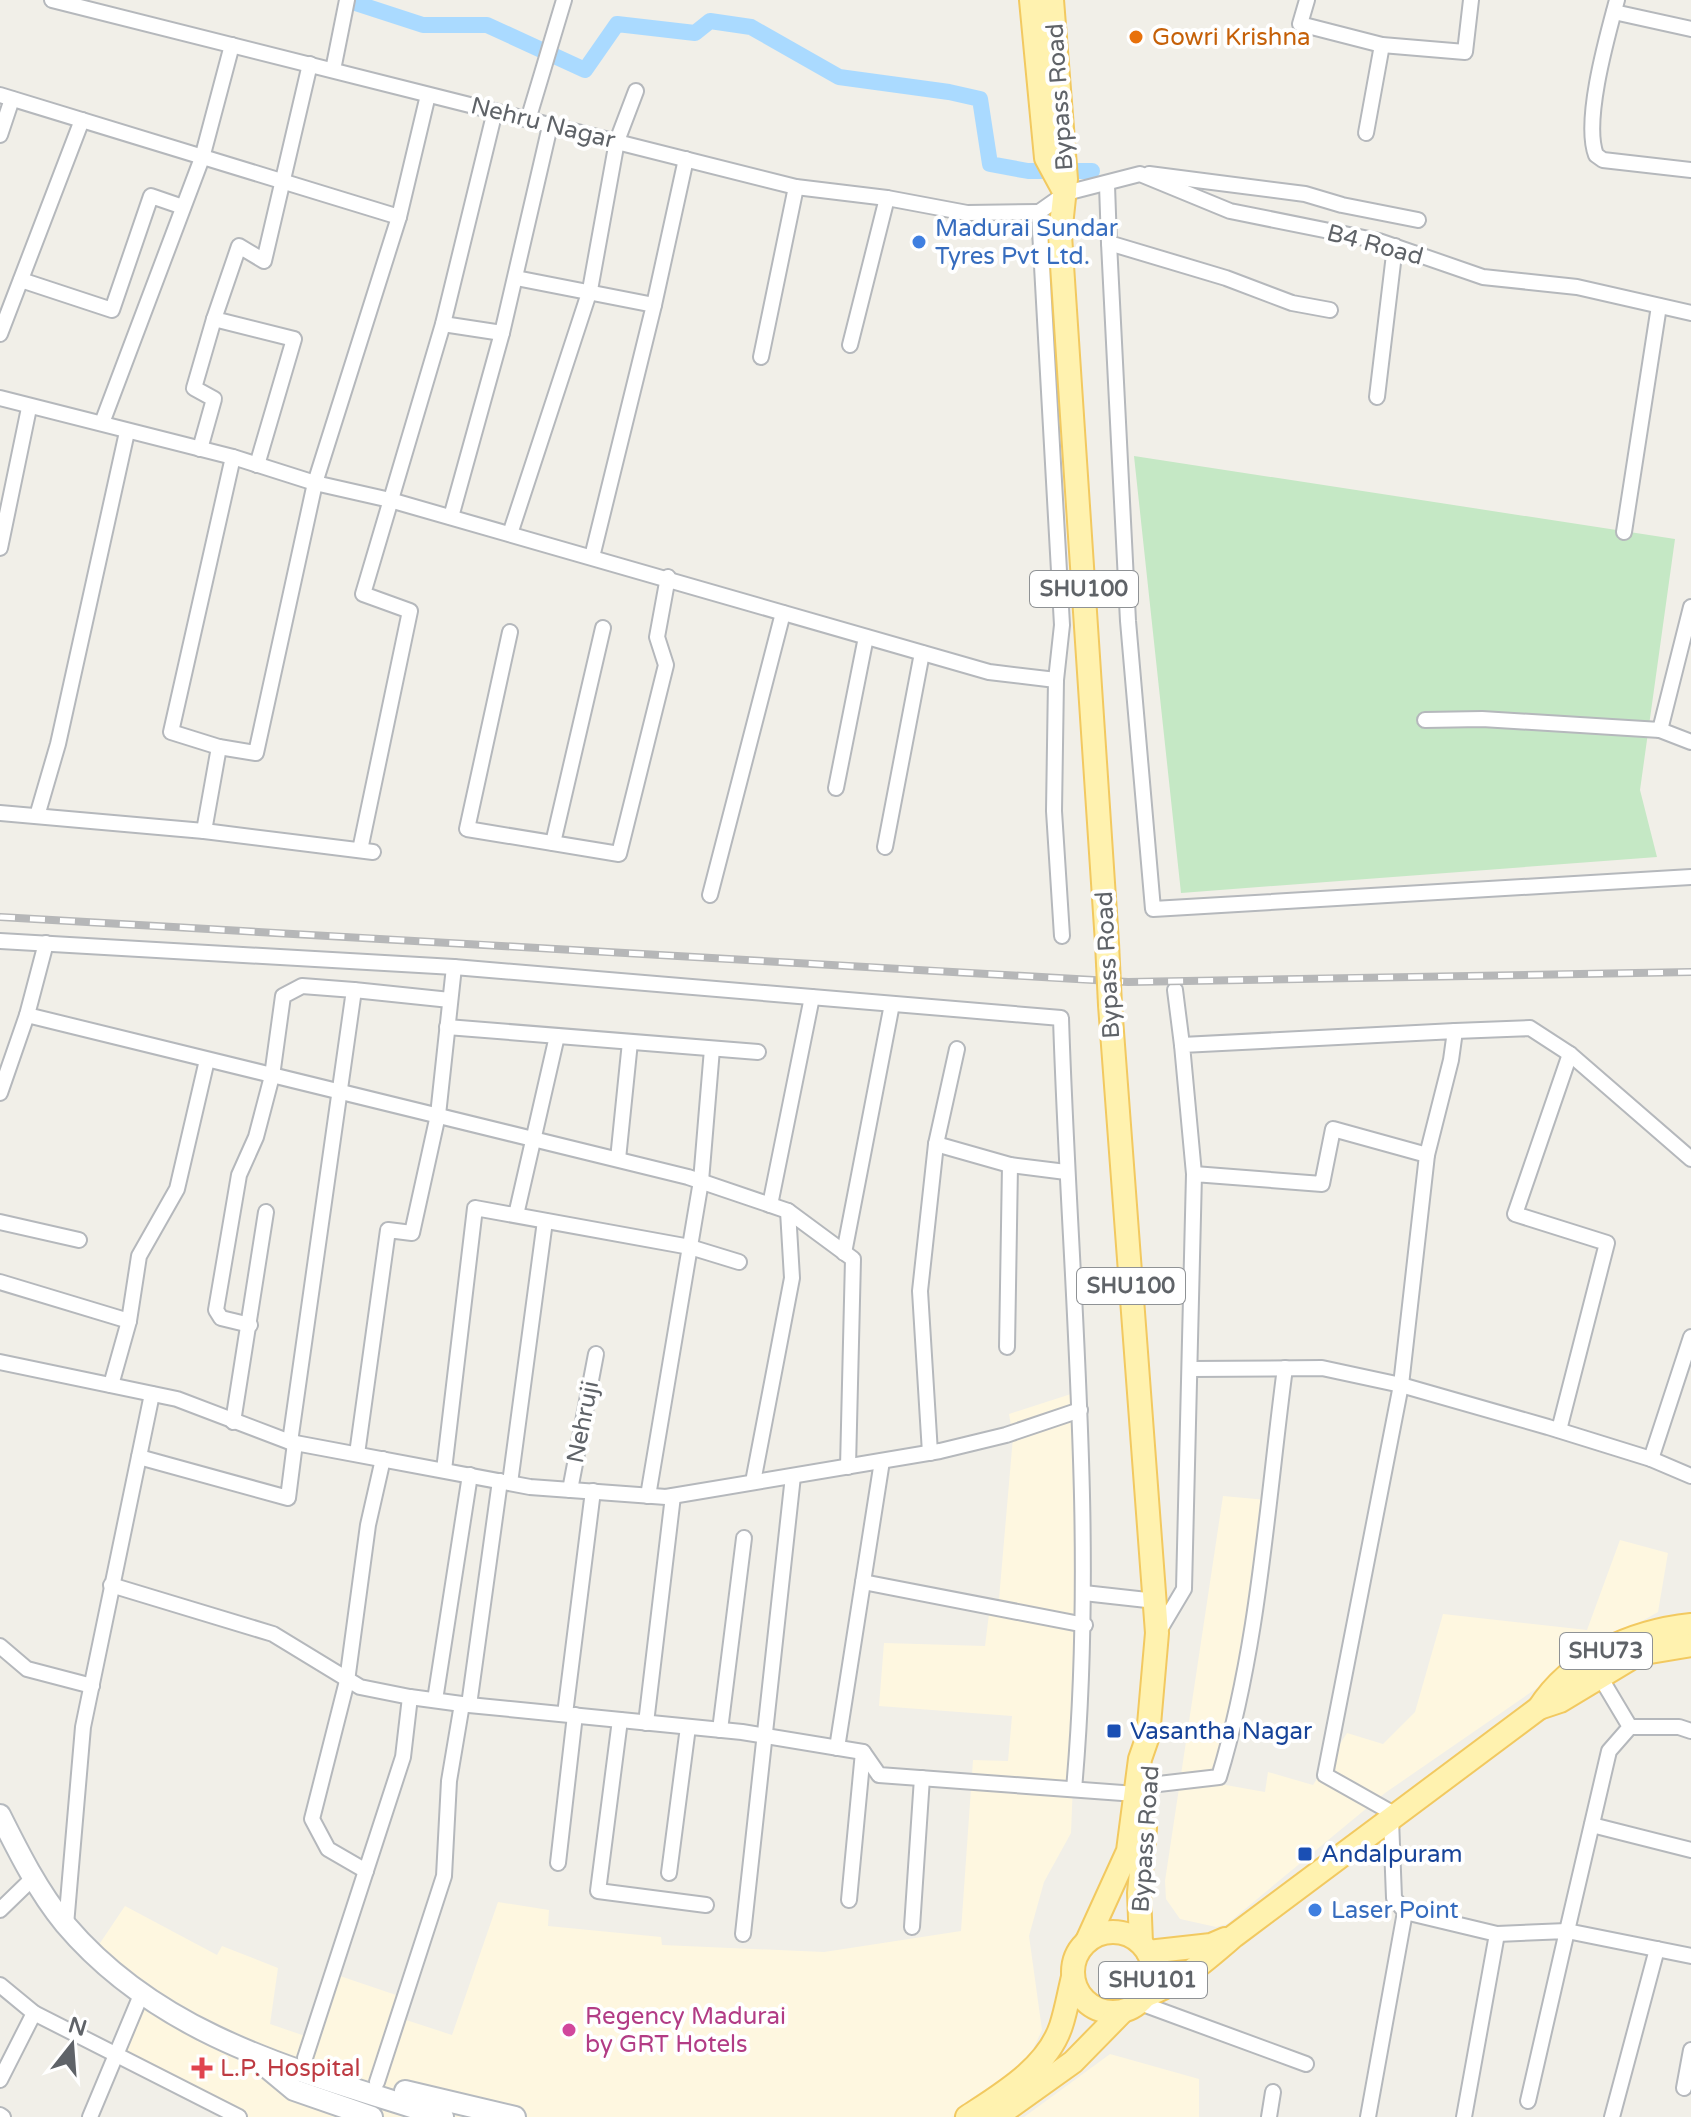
<svg xmlns="http://www.w3.org/2000/svg" width="1691" height="2117" font-family="'Varela Round',sans-serif">
<rect width="100%" height="100%" fill="#f1efe8"/>
<g fill="#fef7e0">
<polygon points="1075,1385 1083,1533 1071,1833 1044,1882 1029,1936 1042,2030 1027,2062 952,2117 235,2117 110,2049 136,2003 88,1961 125,1906 217,1955 222,1946 278,1968 270,2024 308,2037 331,1973 402,1997 397,2017 452,2035 498,1902 549,1910 548,1926 661,1937 662,1945 824,1952 961,1931 973,1760 1008,1761 1012,1716 879,1706 884,1643 985,1646 991,1598 999,1599 1013,1437 1009,1414 1071,1394"/>
<polygon points="1223,1496 1267,1500 1220,1784 1265,1792 1268,1772 1313,1785 1347,1733 1383,1744 1415,1712 1443,1614 1587,1630 1620,1540 1668,1553 1658,1612 1598,1646 1385,1793 1227,1924 1216,1927 1180,1919 1166,1899 1165,1881"/>
<polygon points="1110,2054 1199,2079 1199,2117 1024,2117"/>
</g>
<polygon fill="#c5e8c5" points="1134,456 1675,539 1640,790 1657,857 1181,893"/>
<g fill="none" stroke-linecap="round" stroke-linejoin="round">
<polyline stroke="#aadaff" stroke-width="16" points="346,0 423,25 487,25 585,70 617,24 695,33 710,21 751,27 839,77 949,92 980,99 990,164 1028,171 1092,171"/>
<defs>
<g id="street">
<polyline points="52,0 796,187 887,198 967,213 1039,212"/>
<polyline points="1307,0 1300,24 1382,45 1465,52 1471,0"/>
<path d="M1617,0C1607,37 1583,121 1596,155L1603,160L1691,170"/>
<polyline points="1614,12 1691,29"/>
<polyline points="333,70 347,0"/>
<polyline points="0,95 399,217 428,95"/>
<polyline points="528,120 564,0"/>
<polyline points="1366,133 1382,45"/>
<polyline points="0,135 12,99"/>
<polyline points="1149,174 1305,194 1342,205 1418,220"/>
<polyline points="1107,185 1109,243 1226,278 1292,303 1330,310"/>
<polyline points="1039,212 1066,193 1140,174 1230,211 1379,241 1483,277 1577,287 1691,313"/>
<polyline points="1109,243 1128,621 1153,909 1691,877"/>
<polyline points="516,278 654,305 592,557"/>
<polyline points="21,280 112,310 151,196 183,207"/>
<polyline points="654,305 686,159"/>
<polyline points="443,324 502,333 550,126"/>
<polyline points="0,334 82,120"/>
<polyline points="850,345 887,198"/>
<polyline points="761,357 796,187"/>
<polyline points="1377,397 1395,246"/>
<polyline points="0,398 233,457 315,483 390,500 989,672 1056,680 1062,625 1039,212"/>
<polyline points="102,423 202,158 232,45"/>
<polyline points="200,449 214,399 194,388 214,319"/>
<polyline points="257,465 294,339 214,319 239,246 264,261 310,64"/>
<polyline points="451,517 502,333"/>
<polyline points="1624,532 1659,306"/>
<polyline points="510,534 590,290 617,141 636,91"/>
<polyline points="0,548 29,408"/>
<polyline points="510,632 467,829 619,854 666,665 657,637 668,577"/>
<polyline points="1056,680 1054,811 1062,936"/>
<polyline points="1425,720 1482,719 1660,730 1691,607"/>
<polyline points="1660,730 1691,742"/>
<polyline points="219,747 256,753 315,483 399,217"/>
<polyline points="836,788 866,637"/>
<polyline points="0,813 204,831 373,852"/>
<polyline points="37,816 58,744 127,432"/>
<polyline points="204,831 219,747 171,732 233,457"/>
<polyline points="553,843 603,628"/>
<polyline points="885,847 922,653"/>
<polyline points="360,850 410,611 363,594 443,324 495,111"/>
<polyline points="710,895 783,613"/>
<path d="M0,941L454,967L1061,1018C1069,1275 1097,1532 1074,1789"/>
<polyline points="46,943 27,1015 688,1177 788,1211 853,1259 848,1467"/>
<polyline points="354,990 450,1000"/>
<polyline points="1175,990 1182,1045"/>
<polyline points="447,1027 758,1052"/>
<polyline points="1455,1031 1530,1028 1570,1054 1691,1159"/>
<polyline points="0,1093 27,1015"/>
<polyline points="936,1144 1010,1165 1066,1172"/>
<polyline points="618,1159 630,1042"/>
<polyline points="1194,1174 1182,1045 1455,1031 1451,1060 1427,1155 1401,1385 1325,1775 1396,1815"/>
<polyline points="770,1205 812,997"/>
<polyline points="516,1215 557,1036"/>
<polyline points="0,1222 79,1240"/>
<polyline points="844,1253 892,1004"/>
<polyline points="0,1282 129,1321"/>
<polyline points="250,1325 221,1318 216,1310 239,1175 256,1137 272,1076 283,996 302,986 354,990 290,1442"/>
<polyline points="1007,1347 1010,1165"/>
<polyline points="0,1362 177,1399 290,1442 530,1487 666,1497 940,1451 1006,1435 1080,1410"/>
<polyline points="1191,1369 1322,1368 1401,1385 1548,1427 1651,1459 1691,1476"/>
<polyline points="111,1385 129,1321 139,1256 177,1189 207,1060"/>
<polyline points="233,1422 266,1212"/>
<polyline points="1559,1430 1607,1243 1515,1214 1570,1054"/>
<polyline points="930,1453 920,1291 936,1144 957,1049"/>
<polyline points="357,1454 388,1230 412,1233 438,1115 454,967"/>
<polyline points="139,1457 288,1498 295,1443"/>
<polyline points="1651,1459 1691,1337"/>
<polyline points="444,1470 475,1208 690,1247 739,1262"/>
<polyline points="500,1481 469,1705 742,1732 863,1752 879,1775 1136,1794"/>
<polyline points="753,1482 792,1278 788,1211"/>
<polyline points="510,1483 545,1221"/>
<polyline points="570,1490 596,1354"/>
<polyline points="648,1496 701,1181 712,1049"/>
<polyline points="863,1582 1085,1625"/>
<polyline points="111,1585 273,1634 360,1687 410,1697"/>
<polyline points="1084,1593 1156,1601"/>
<polyline points="1159,1631 1184,1589 1194,1174 1322,1184 1333,1129 1427,1155"/>
<polyline points="0,1646 27,1669 92,1686"/>
<polyline points="1596,1670 1630,1727 1609,1751 1567,1931 1691,1956"/>
<polyline points="435,1700 470,1475"/>
<polyline points="565,1714 593,1491"/>
<polyline points="620,1720 598,1891 706,1905"/>
<polyline points="646,1723 673,1496"/>
<polyline points="1630,1727 1679,1727 1691,1731"/>
<polyline points="720,1730 744,1538"/>
<polyline points="837,1748 882,1461"/>
<path d="M1150,1785L1219,1777C1259,1646 1267,1503 1285,1368"/>
<polyline points="1592,1825 1691,1850"/>
<polyline points="558,1863 575,1715"/>
<polyline points="366,1871 328,1849 312,1819 347,1681 368,1525 383,1459"/>
<polyline points="669,1873 688,1727"/>
<polyline points="849,1900 863,1752"/>
<polyline points="0,1910 32,1879"/>
<polyline points="1405,1912 1497,1934 1464,2117"/>
<polyline points="66,1925 83,1727 152,1394"/>
<polyline points="912,1927 922,1778"/>
<polyline points="743,1934 793,1476"/>
<polyline points="1497,1934 1567,1931 1528,2101"/>
<polyline points="0,1985 34,2013 0,2080"/>
<polyline points="1140,2003 1306,2064"/>
<polyline points="34,2013 239,2117"/>
<polyline points="305,2058 403,1757 410,1697 469,1705"/>
<polyline points="377,2082 444,1876 449,1781 462,1704"/>
<polyline points="1684,2088 1691,2050"/>
<polyline points="0,2115 3,2117"/>
<polyline points="90,2117 141,1995"/>
<polyline points="1269,2117 1273,2092"/>
<polyline points="1368,2117 1405,1912 1394,1898 1391,1819"/>
<polyline points="1612,2117 1657,1949"/>
</g>
<g id="secondary">
<path d="M0,1815C19,1853 38,1891 65,1924C163,2040 305,2072 443,2117"/>
<polyline points="259,2061 294,2090 372,2117"/>
<polyline points="405,2091 515,2117"/>
</g>
<g id="primary">
<polyline points="1031,0 1046,158 1065,193"/>
<polyline points="1052,0 1066,179 1060,235 1107,943"/>
<path d="M1539,1708C1571,1658 1633,1631 1691,1625"/>
<circle cx="1113" cy="1972" r="40"/>
<polyline points="1087,1941 1128,1851 1140,1759 1148,1736 1157,1633 1110,1005"/>
<polyline points="1141,1943 1139,1893 1145,1828"/>
<polyline points="1148,1952 1211,1945 1225,1939"/>
<path d="M1147,1995C1182,1982 1206,1960 1234,1936L1539,1708L1560,1701L1638,1654L1691,1645"/>
<path d="M967,2117C1002,2094 1047,2068 1061,2026C1066,2011 1069,1993 1073,1977"/>
<polyline points="996,2117 1073,2062 1122,2012"/>
</g>
</defs>
<use href="#street" stroke="#b5b8bc" stroke-width="18"/>
<use href="#secondary" stroke="#b6babf" stroke-width="24"/>
<use href="#primary" stroke="#f2c960" stroke-width="26"/>
<use href="#street" stroke="#fff" stroke-width="14"/>
<use href="#secondary" stroke="#fff" stroke-width="20"/>
<use href="#primary" stroke="#fff2af" stroke-width="22"/>
<defs>
<polyline id="rail" points="0,917 1128,982 1691,972"/>
</defs>
<use href="#rail" stroke="#b6b7b8" stroke-width="8"/>
<use href="#rail" stroke="#fff" stroke-width="5" stroke-dasharray="15" stroke-linecap="butt"/>
<defs>
<polyline id="primary-bridge" points="1107,943 1110,1005"/>
</defs>
<use href="#primary-bridge" stroke="#f2c960" stroke-width="26" stroke-linecap="butt"/>
<use href="#primary-bridge" stroke="#fff2af" stroke-width="22"/>
</g>
<circle fill="#e8710a" stroke="#fff" stroke-width="3" cx="1136" cy="37" r="8"/>
<g fill="#3f7fe0" stroke="#fff" stroke-width="3">
<circle cx="919" cy="242" r="8"/>
<circle cx="1315" cy="1910" r="8"/>
</g>
<g fill="#1a4fb4" stroke="#fff" stroke-width="3">
<rect x="1106" y="1723" width="16" height="16" rx="4"/>
<rect x="1297" y="1846" width="16" height="16" rx="4"/>
</g>
<circle fill="#d1479c" stroke="#fff" stroke-width="3" cx="569" cy="2030" r="8"/>
<path fill="#e0444e" stroke="#fff" stroke-width="3" d="M198 2056h8v8h8v8h-8v8h-8v-8h-8v-8h8z"/>
<g text-anchor="middle" dominant-baseline="central" stroke-width="8" stroke-linejoin="round" paint-order="stroke">
<g fill="#fff" stroke="#8f9295" stroke-width="2">
<rect x="1030" y="571" width="108" height="36" rx="6"/>
<rect x="1077" y="1268" width="108" height="36" rx="6"/>
<rect x="1560" y="1633" width="92" height="36" rx="6"/>
<rect x="1099" y="1962" width="108" height="36" rx="6"/>
</g>
<g font-size="22" font-weight="bold" fill="#5f6368">
<text x="1084" y="589">SHU100</text>
<text x="1131" y="1286">SHU100</text>
<text x="1606" y="1651">SHU73</text>
<text x="1153" y="1980">SHU101</text>
</g>
<g font-size="24" fill="#c56008" stroke="#fff" text-anchor="start">
<text x="1152" y="37">Gowri Krishna</text>
</g>
<g font-size="24" fill="#5f6368" stroke="#fff">
<text transform="translate(1060 97) rotate(-94)">Bypass Road</text>
<text transform="translate(543 123) rotate(14)">Nehru Nagar</text>
<text transform="translate(1375 245) rotate(15)">B4 Road</text>
<text transform="translate(1108 965) rotate(-93)">Bypass Road</text>
<text transform="translate(583 1422) rotate(-79)">Nehruji</text>
<text transform="translate(1146 1839) rotate(-86)">Bypass Road</text>
</g>
<g font-size="24" fill="#366cbe" stroke="#fff" text-anchor="start">
<text x="935" y="228">Madurai Sundar<tspan x="935" dy="28">Tyres Pvt Ltd.</tspan></text>
<text x="1331" y="1910">Laser Point</text>
</g>
<g font-size="24" fill="#164399" stroke="#fff" text-anchor="start">
<text x="1130" y="1731">Vasantha Nagar</text>
<text x="1321" y="1854">Andalpuram</text>
</g>
<g font-size="24" fill="#b23c85" stroke="#fff" text-anchor="start">
<text x="585" y="2016">Regency Madurai<tspan x="585" dy="28">by GRT Hotels</tspan></text>
</g>
<g font-size="24" fill="#be3a42" stroke="#fff" text-anchor="start">
<text x="220" y="2068">L.P. Hospital</text>
</g>
</g>
<g transform="translate(72 2045) rotate(17)" stroke="#ffffff" stroke-width="6" paint-order="stroke">
<path d="M0-6L14 30L0 20L-14 30Z" fill="#5f6368"/>
<text y="-12" font-size="22" font-weight="bold" text-anchor="middle" fill="#5f6368">N</text>
</g>
</svg>
